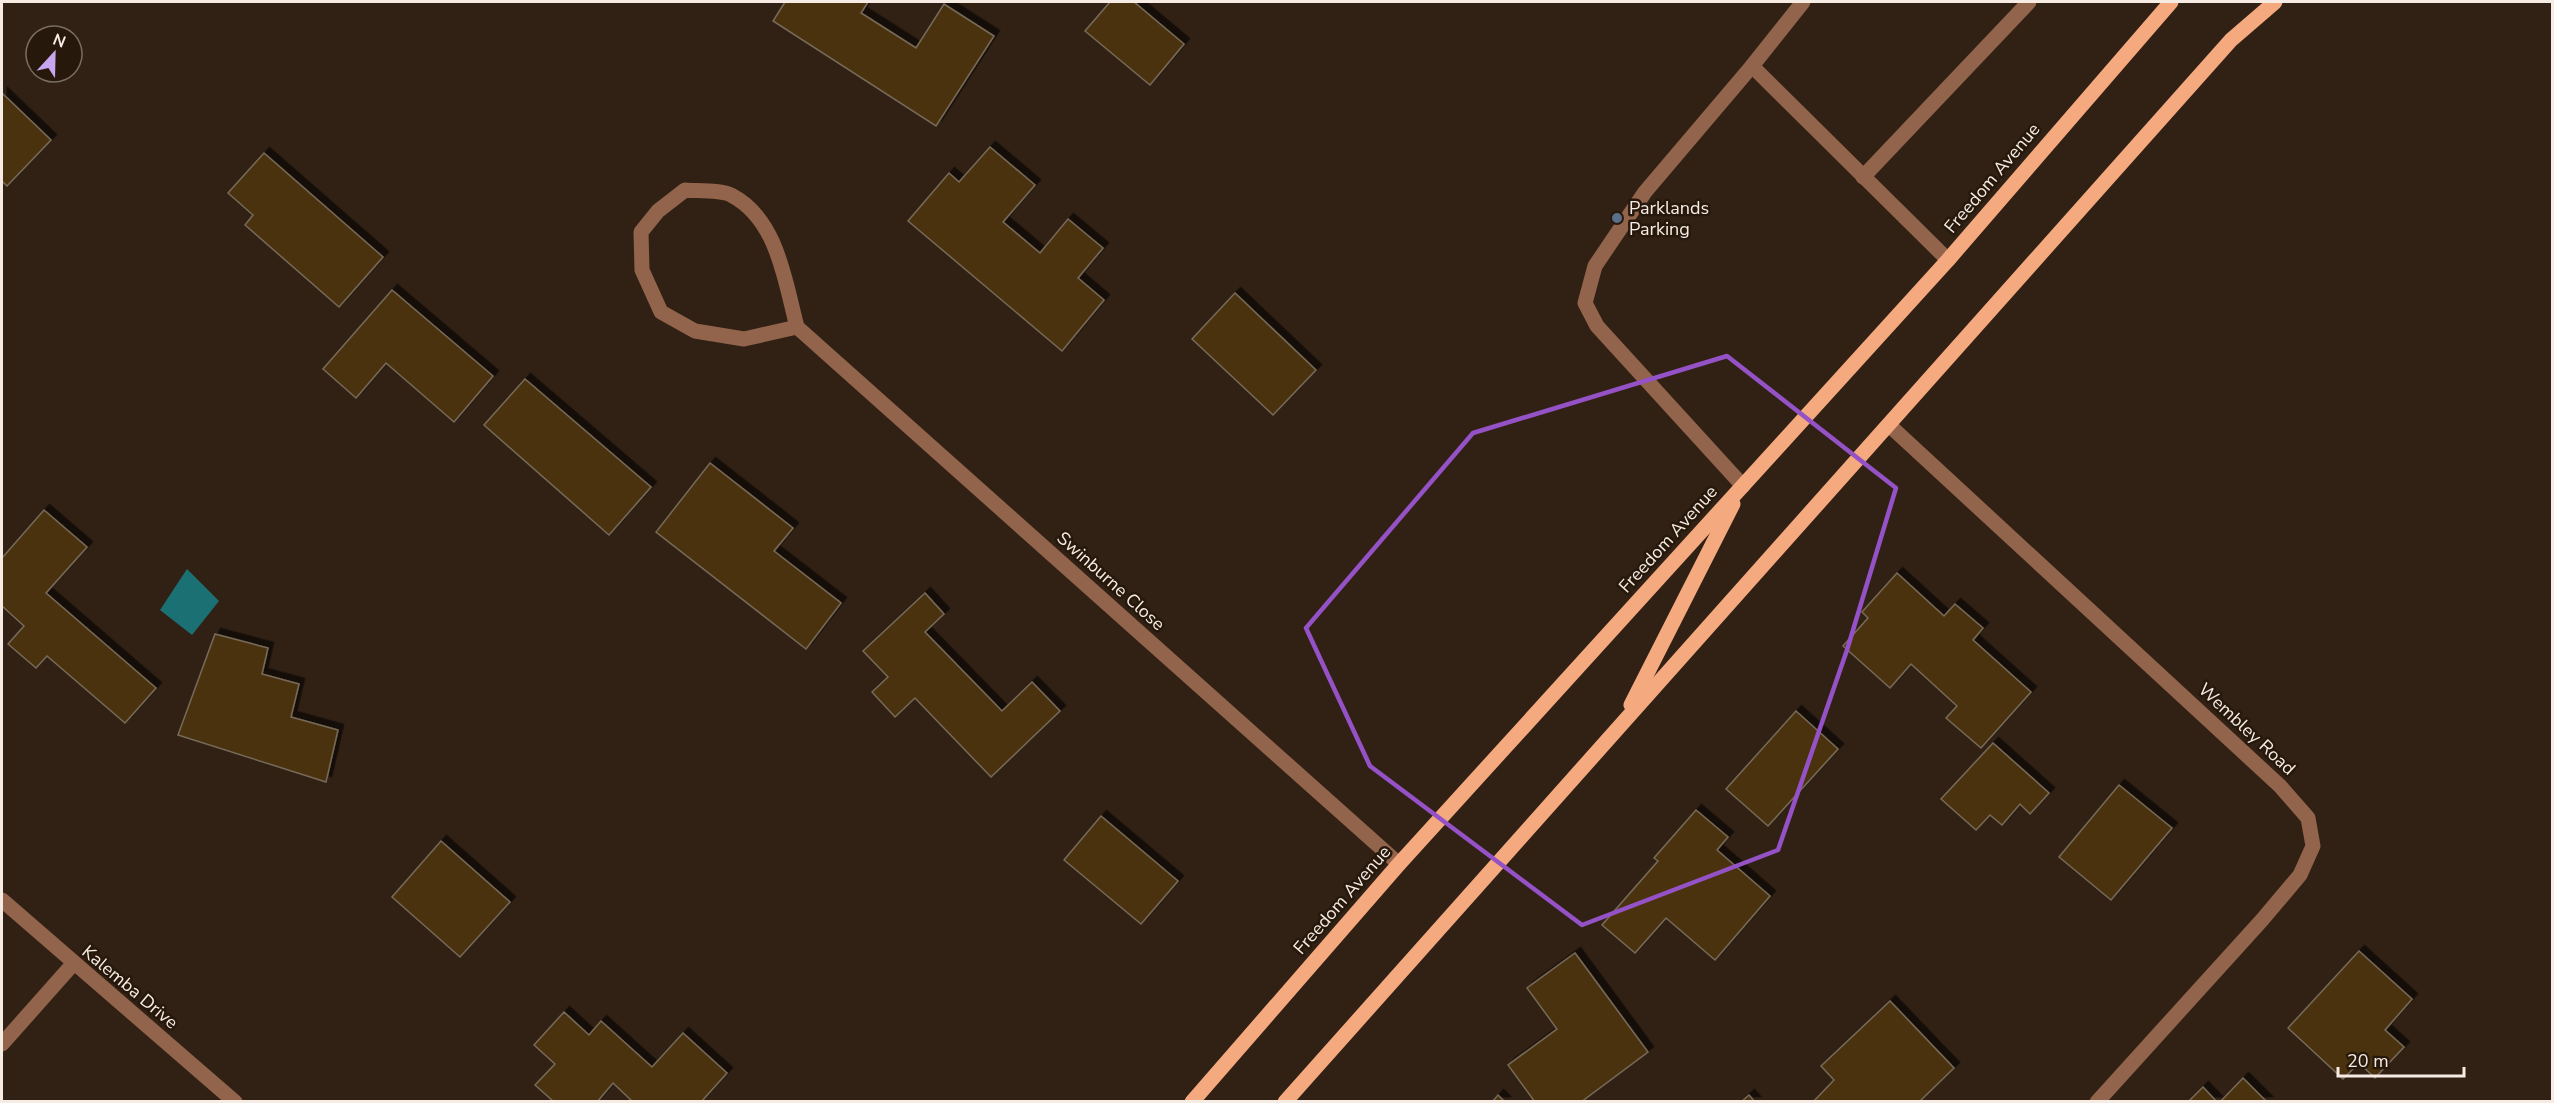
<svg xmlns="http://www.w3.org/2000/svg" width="2554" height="1103" font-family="'Nunito Sans',sans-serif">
<defs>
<filter id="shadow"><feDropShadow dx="5.5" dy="-5.5" stdDeviation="0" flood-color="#0009"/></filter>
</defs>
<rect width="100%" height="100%" fill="#312115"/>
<polygon fill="#1a7073" points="187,569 219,601 192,635 160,610"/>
<g fill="#4a3311" stroke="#776a58" stroke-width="1.5" filter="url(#shadow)">
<polygon points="785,2 868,2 861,13 916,48 944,4 994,36 936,126 773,21"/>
<polygon points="1110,2 1134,2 1184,44 1150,85 1085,31"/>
<polygon points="2,93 51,140 7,186 2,181"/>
<polygon points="990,147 1035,185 1003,222 1040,253 1068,219 1103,248 1078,278 1104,300 1062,351 908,221 949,173 959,182"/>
<polygon points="264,153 383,257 339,307 245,225 253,215 228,193"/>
<polygon points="392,290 493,376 454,422 386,363 356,398 323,369"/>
<polygon points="1235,293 1316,370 1273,415 1192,339"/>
<polygon points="525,379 651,487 609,535 484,425"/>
<polygon points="710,463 793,528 774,551 841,603 806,649 656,532"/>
<polygon points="44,510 87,547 46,593 156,688 125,723 47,656 36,668 8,644 24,626 2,606 2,558"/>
<polygon points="1897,573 1944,616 1955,604 1983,628 1973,640 2031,692 1981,748 1946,718 1957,706 1911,664 1890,688 1843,646 1868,618 1862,612"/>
<polygon points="925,593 944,614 925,632 1002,711 1032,682 1060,711 991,777 915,698 895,717 872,692 888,677 863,651"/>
<polygon points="215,634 268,648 262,674 299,684 291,717 338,730 326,782 178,735"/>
<polygon points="1796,711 1838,749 1768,826 1726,789"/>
<polygon points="1993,743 2049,793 2030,814 2020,804 2002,825 1990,815 1976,830 1941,799"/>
<polygon points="2119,785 2172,828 2111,900 2059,857"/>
<polygon points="1696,810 1728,837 1717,850 1770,896 1715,960 1666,918 1635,953 1602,925 1658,861 1654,858"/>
<polygon points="1101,816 1178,881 1141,924 1064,860"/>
<polygon points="441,841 510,902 460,957 392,897"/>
<polygon points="2359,951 2412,999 2385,1030 2404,1047 2375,1078 2359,1063 2343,1079 2288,1028"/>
<polygon points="1575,953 1648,1052 1581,1102 1535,1102 1508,1065 1557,1029 1527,988"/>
<polygon points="1890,1001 1954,1068 1919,1102 1813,1102 1834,1080 1821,1066"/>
<polygon points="564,1012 589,1035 601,1021 652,1067 683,1033 727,1073 701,1102 633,1102 613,1083 597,1102 554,1102 535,1085 555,1064 534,1045"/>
<polygon points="2243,1078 2267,1102 2220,1102"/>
<polygon points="2203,1087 2217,1102 2188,1102"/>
<polygon points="1498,1095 1505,1102 1492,1102"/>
<polygon points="1749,1095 1755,1102 1741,1102"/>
</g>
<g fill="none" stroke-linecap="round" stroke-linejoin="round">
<g stroke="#93644c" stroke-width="15">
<polyline points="1752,66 1948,260"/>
<polyline points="1863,177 2029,2"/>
<path d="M685,190C697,191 722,190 731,195C778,219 785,282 797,327L744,339L695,331L661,312L642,270L641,232L658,211Z"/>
<polyline points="797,327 1399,864"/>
<polyline points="1889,425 2280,786 2308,818 2313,846 2300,875 2262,920 2097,1102"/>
<polyline points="1743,486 1597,326 1585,303 1595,266 1645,192 1752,66 1803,2"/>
<polyline points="2,900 235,1102"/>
<polyline points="2,1044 73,964"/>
</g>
<g stroke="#f5a97f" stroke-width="15">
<polyline points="1631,705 1733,504"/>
<polyline points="1192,1102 1399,864 1948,260 2171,2"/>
<polyline points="1285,1102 2231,40 2275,2"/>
</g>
</g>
<path fill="none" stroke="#9452c6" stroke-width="4.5" stroke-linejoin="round" d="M1727,356L1896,488L1847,650L1778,850L1582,925L1370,766L1306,628L1473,433Z"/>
<circle fill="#5c6f8a" stroke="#27180c" stroke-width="2" cx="1617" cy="218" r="6"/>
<g text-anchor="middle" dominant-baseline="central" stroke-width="5" stroke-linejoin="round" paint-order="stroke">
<g font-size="18" fill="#f7ece4" stroke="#27180c">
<text transform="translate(1992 178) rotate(-50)">Freedom Avenue</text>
<text transform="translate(1668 539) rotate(-48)">Freedom Avenue</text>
<text transform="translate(1111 581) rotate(42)">Swinburne Close</text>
<text transform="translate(2247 729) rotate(43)">Wembley Road</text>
<text transform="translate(1342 900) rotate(-49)">Freedom Avenue</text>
<text transform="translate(130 987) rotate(40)">Kalemba Drive</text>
</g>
<g font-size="18" fill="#f7ece4" stroke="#27180c" text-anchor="start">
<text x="1629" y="208">Parklands<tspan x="1629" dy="21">Parking</tspan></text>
</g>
</g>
<rect width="2554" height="1103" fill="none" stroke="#f7ece4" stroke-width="6"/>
<g transform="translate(54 54) rotate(22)"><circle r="28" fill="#27180c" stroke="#7a6d62" stroke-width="1.5"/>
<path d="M0-4.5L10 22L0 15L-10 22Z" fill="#c8a6ef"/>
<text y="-9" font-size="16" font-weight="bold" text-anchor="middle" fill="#f7ece4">N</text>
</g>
<path d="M2338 1067v9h126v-9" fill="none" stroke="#f7ece4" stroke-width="3"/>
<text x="2347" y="1067" font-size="18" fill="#f7ece4" stroke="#27180c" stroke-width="4.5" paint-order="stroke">20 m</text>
</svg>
